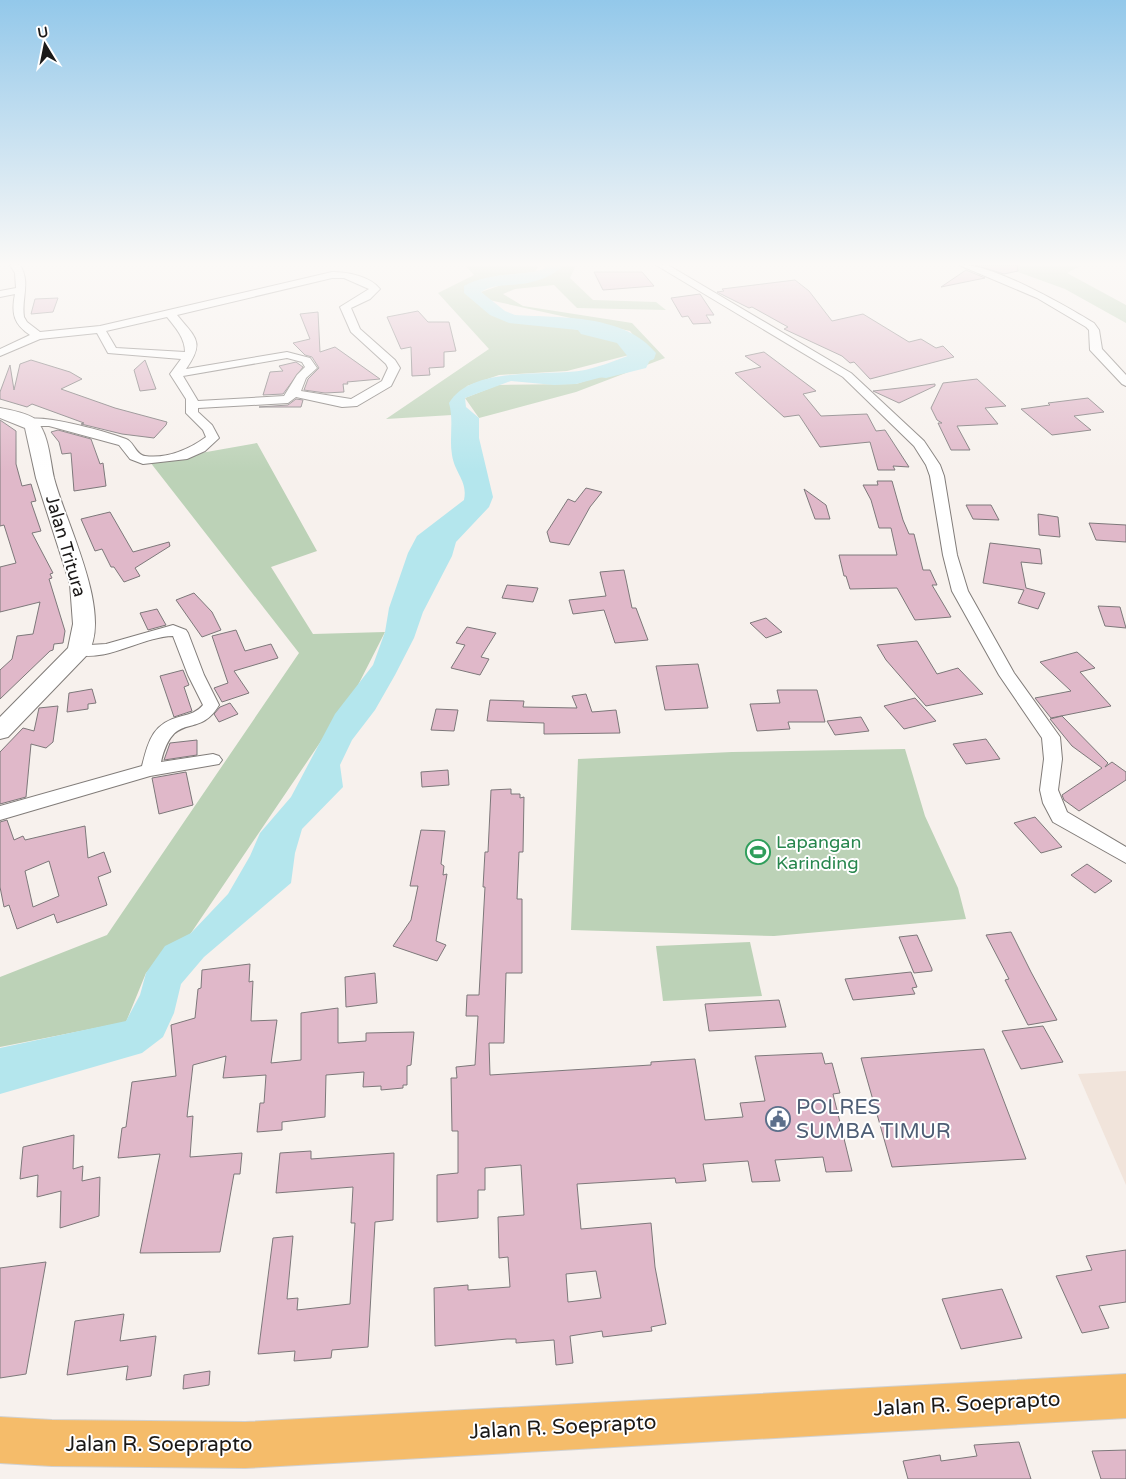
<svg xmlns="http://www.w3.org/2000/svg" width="1126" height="1479" font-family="'Varela Round',sans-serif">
<rect width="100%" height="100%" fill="#f7f1ed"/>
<polygon fill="#f1e4db" points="1126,1071 1126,1185 1078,1074"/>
<g fill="#bcd2b7">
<polygon points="465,265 539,265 535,272 496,276 464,292 491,315 615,336 629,355 567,371 499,375 467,386 452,415 386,419 489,349 438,293 474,275"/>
<polygon points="560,265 576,265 570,278 593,300 656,302 666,310 577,308 554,285 515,289 503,294 523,306 632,323 665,358 576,392 479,418 465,398 498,385 576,384 653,359 630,331 489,300 481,292"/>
<polygon points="999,265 1082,265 1067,273 1126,305 1126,323 1065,289"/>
<polygon points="257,443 317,551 271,567 313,634 385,632 355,691 191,933 146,973 126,1022 0,1047 0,977 107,935 299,653 150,462"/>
<polygon points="905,749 925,816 958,888 966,919 774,936 571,930 578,759 732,752"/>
<polygon points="750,942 762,996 663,1001 656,946"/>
</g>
<path fill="#b4e6ed" d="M546,265H561V268C550,277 534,283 520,284C506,286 493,284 481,292L505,311L515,315C562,318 624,314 656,353L654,359L625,371L576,384L554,385L511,381L465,398L466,407L479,418V438L493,497L489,507L456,542L452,556L423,612L414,638L395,675L375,710L352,740L340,765L343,787L302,829L295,853L291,883L204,957L181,984L174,1013L163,1037L142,1053L0,1094V1048L126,1021L140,995L146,973L165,946L191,933L228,894L250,856L260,833L291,797L335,714L373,665L385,632L389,608L408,553L417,536L464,500C468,481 455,474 452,455C449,438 454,421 449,403C472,365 546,377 585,370C603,366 621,358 639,352L638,348L615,336L597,332L509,323L490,315L464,293V286C488,272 518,277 544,269Z"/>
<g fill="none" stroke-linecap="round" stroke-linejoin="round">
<polygon fill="#b4e6ed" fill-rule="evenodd" points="588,324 631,335 651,358 646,368 606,378 598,377 595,372 598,367 629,358 617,343 581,334 578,330 581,326"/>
</g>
<g fill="#e0b8c9" stroke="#7d787a" fill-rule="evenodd">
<polygon points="975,265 1017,265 1018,271 1004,274"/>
<polygon points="966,270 985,278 941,287"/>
<polygon points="594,272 642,272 654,286 603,290"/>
<polygon points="795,280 809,291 832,321 863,314 909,342 921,339 936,348 943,346 954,357 870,379 854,362 850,363 842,356 784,329 788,327 752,307 749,308 717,292 724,291 722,289"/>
<polygon points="700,294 714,315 706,315 711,323 693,324 688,316 682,317 671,298"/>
<polygon points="58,298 53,312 31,314 35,299"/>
<polygon points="418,311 428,322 449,322 456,351 444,352 444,367 429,368 430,375 412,376 411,347 401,349 387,317"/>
<polygon points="318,312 320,352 335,347 380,379 347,382 348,384 343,384 344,392 325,393 304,390 308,379 319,368 312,357 305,355 293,343 310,339 300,314"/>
<polygon points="764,352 816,391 803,394 821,416 867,414 876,431 885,430 909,467 893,466 895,470 878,470 870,442 820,447 799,415 784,417 735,373 761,367 745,356"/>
<polygon points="31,360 70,372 82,379 61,389 115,408 167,422 166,425 154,438 122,434 81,424 84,423 32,404 27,407 0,399 0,392 10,365 14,390 20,364"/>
<polygon points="145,360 156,389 140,391 134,370"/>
<polygon points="296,362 303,367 283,394 263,395 270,372 283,371 279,366"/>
<polygon points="977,379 1006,406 985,408 998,424 957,426 970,450 951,450 938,423 942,423 937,420 931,408 943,383"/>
<polygon points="935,384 935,386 899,403 873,391"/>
<polygon points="1088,398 1104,412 1074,416 1091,430 1052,435 1021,409 1050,405 1048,403"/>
<polygon points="296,399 303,400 301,407 259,407 288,405"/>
<polygon points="0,420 16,431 16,464 22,486 31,484 36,501 31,502 41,531 32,533 53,573 50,574 52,578 49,579 65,631 63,643 54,644 53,650 50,651 0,699 0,670 12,659 17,636 33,634 40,602 0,612 0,567 16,563 4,525 0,526"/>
<polygon points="58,430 91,439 100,464 103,463 106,486 74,491 71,453 62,454 59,442 51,432"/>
<polygon points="877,481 892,481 903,520 909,534 914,534 923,570 930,570 937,585 932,585 951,617 915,620 897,588 850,589 846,576 844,576 839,555 897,555 891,528 879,528 871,500 863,485 878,485"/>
<polygon points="586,488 602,492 590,507 569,545 550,542 547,532 568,499 575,502"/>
<polygon points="804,489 826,505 830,519 815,519"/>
<polygon points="966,505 991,505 999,520 973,519"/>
<polygon points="110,512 133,552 169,542 170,546 135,568 140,576 124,582 114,567 111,567 102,549 95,551 81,519"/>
<polygon points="1038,514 1058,517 1060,537 1039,535"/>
<polygon points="1089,523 1126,525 1126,542 1096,540"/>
<polygon points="990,543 1040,549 1042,564 1021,562 1026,588 1045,593 1038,609 1018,603 1024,590 983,583"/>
<polygon points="624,570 632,608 636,608 648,640 615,643 604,610 573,614 569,600 606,596 600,572"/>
<polygon points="507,585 538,588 533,602 502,598"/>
<polygon points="194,593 212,612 221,630 202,637 176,600"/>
<polygon points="1098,606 1120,607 1126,628 1105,626"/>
<polygon points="157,609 166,625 148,630 140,613"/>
<polygon points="766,618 782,632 766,638 750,623"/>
<polygon points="467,627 496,633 481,657 489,659 480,675 451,668 465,645 456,643"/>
<polygon points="236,630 245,651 271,644 278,658 234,671 249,693 222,702 214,688 228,683 212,636"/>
<polygon points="917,641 937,674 958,668 983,694 926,706 886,660 877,645"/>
<polygon points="1077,652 1095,668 1080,672 1111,706 1051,718 1035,698 1071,691 1040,662"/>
<polygon points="698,664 708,708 665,710 656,666"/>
<polygon points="183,670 189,685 184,687 192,711 174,717 160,676"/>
<polygon points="92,689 96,703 88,704 88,709 67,712 69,693"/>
<polygon points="777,690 817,690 825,722 788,722 790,729 757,731 750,704 780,703"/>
<polygon points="586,694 592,712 616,710 620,733 544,734 544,723 487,721 490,700 524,701 523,707 577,708 572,696"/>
<polygon points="915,698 936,721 904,729 884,706"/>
<polygon points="230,703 238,714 219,722 214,714 220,707"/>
<polygon points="58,706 53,742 46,748 31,744 26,797 0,804 0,752 23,728 34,731 39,708"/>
<polygon points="436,709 458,710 454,731 431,730"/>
<polygon points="1062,716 1108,763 1105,767 1112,762 1126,772 1126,780 1079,811 1064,800 1062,795 1102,768 1072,746 1050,719"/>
<polygon points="861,717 869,731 835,735 827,721"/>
<polygon points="986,739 1000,759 966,764 953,744"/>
<polygon points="197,740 197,755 164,760 170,743"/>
<polygon points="448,770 449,785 422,787 421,772"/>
<polygon points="186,772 193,805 159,814 152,778"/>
<path d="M511,789V794H520V798L524,797L523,852H519L517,899H522V973H506L504,1043H489L490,1075L651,1065V1062L695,1059L705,1120L743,1117L740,1103L765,1101L755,1056L822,1053L825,1064L832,1063L840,1093L833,1094L852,1171L826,1172L823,1157L775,1160L780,1181L752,1182L748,1161L703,1164L706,1181L676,1183L675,1178L577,1184L581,1229L651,1223L655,1267L666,1324L651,1327L652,1331L603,1337L602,1331L570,1336L573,1363L556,1365L554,1340L516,1343V1339H507L435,1346L434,1288L468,1285V1290L510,1287L508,1257L499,1258L498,1217L524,1215L521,1165L485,1168V1190H478V1218L437,1222V1175L458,1173V1131H452L451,1078H457L456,1067L475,1065L478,1016H466L467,995H479L485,887H483L485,852H488L491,790ZM596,1271L601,1298L568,1302L566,1274Z"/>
<polygon points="1035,817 1062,847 1041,853 1014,823"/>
<path d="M7,820L14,840L23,836L25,840L85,826L88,858L104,852L111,872L98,877L107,905L57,923L54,914L17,929L9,905L4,907L0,887V822ZM49,861L59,896L33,907L25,871Z"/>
<polygon points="421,830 445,831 441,864 444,866 443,875 447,874 436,941 446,945 437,961 393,946 411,920 418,886 410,886"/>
<polygon points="1087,864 1112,881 1095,893 1071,875"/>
<polygon points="1011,932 1031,972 1057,1020 1028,1025 1005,980 1009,979 986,935"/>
<polygon points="917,935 932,969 932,971 914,973 899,937"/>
<polygon points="250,964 249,982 253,981 251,1021 277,1020 271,1063 301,1060 301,1013 338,1008 338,1043 366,1041 366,1033 414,1032 411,1065 407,1066 407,1085 403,1085 403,1088 381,1090 381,1086 363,1087 364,1072 326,1075 325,1117 282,1122 282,1130 257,1132 260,1103 264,1103 266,1075 223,1078 226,1056 193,1065 187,1117 193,1116 190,1157 242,1153 240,1174 234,1174 220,1252 140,1253 160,1154 118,1158 122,1128 126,1127 132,1082 176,1076 171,1025 195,1018 198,989 201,988 202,970"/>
<polygon points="911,972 917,987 912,988 915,994 853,1000 845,979"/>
<polygon points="375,973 377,1003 346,1007 345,977"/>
<polygon points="779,1000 786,1027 709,1031 705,1004"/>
<polygon points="1043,1026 1063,1062 1021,1069 1002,1031"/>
<polygon points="984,1049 1026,1159 892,1167 861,1058"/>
<polygon points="74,1135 73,1169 83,1166 82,1181 100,1177 99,1216 60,1228 61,1191 37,1197 38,1175 20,1179 23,1147"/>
<polygon points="311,1151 311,1159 394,1153 393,1220 375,1222 368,1347 332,1350 331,1358 294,1361 295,1351 258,1354 273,1238 293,1236 287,1299 298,1298 297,1310 350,1304 355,1223 351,1223 353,1187 276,1193 280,1153"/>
<polygon points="1126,1250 1126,1302 1099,1306 1109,1328 1082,1333 1056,1276 1092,1270 1086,1256"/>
<polygon points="46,1262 26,1374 0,1378 0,1268"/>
<polygon points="1002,1289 1022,1338 961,1349 942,1299"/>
<polygon points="124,1314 120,1341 156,1336 151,1376 126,1380 128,1366 67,1375 75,1321"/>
<polygon points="210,1371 209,1385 183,1389 184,1375"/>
<polygon points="1019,1442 1031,1479 908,1479 903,1461 940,1455 941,1461 977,1456 974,1445"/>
<polygon points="1126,1450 1126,1479 1101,1479 1092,1451"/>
</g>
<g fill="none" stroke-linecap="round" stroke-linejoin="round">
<defs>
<g id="street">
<path d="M10,265H20C31,283 21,298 24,317L27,322L40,332L100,326L332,272C347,272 370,276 380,289L370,299L351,308L360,329L395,360L400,368L391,386L357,406L342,407L296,397L288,403L198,408V412L212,425L219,438L205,451L187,459L143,464L130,459L119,445L49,426H29L23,422C33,410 110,433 126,439C134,442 136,455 145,456C167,459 190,449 206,437L203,430L186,413V399L170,374L181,359L108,353L97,333L40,339L0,356V349L30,335C14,324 11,314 15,294L0,297V291L16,288L15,273ZM332,278H344L369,289L340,307L351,332L386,364L388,368L382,381L351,399L301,391L306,378L317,368L310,358L287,352L186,369C205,342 196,338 177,315ZM167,317C176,328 185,338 185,352L116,348L106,331ZM287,358L302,362L305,367L297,375L284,396L198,401L183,376Z"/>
<polygon points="656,265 668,265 851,373 924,441 940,465 944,476 957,555 968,591 1014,673 1060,737 1062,759 1058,790 1067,812 1126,847 1126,863 1053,822 1043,803 1040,790 1044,759 1042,738 999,675 952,591 943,555 930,476 926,465 914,446 843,377"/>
<path d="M959,265C992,263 1064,305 1094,323L1099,330L1102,349L1126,375V386L1122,384L1090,350L1089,330L1086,327L1037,298Z"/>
<path d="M173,625L186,630L188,633L204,675L219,705C198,741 174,708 161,762L213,754L219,756L222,760L219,764L150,776L0,820V806L142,766C149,739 153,723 182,716C190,714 197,712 203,705L188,675L173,636C140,637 108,663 73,654L71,650L73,646L106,644Z"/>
</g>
<path id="secondary" d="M0,408C10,410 29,413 36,420C49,434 50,460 54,478C65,522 114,614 87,655L8,737L0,739V717L68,648L73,624L70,584L36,478L25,428L0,418Z"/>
<polygon id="highway" points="1126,1374 1126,1418 245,1468 52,1466 0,1463 0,1417 52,1420 245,1422"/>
</defs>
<use href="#street" stroke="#817c79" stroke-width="2"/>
<use href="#secondary" stroke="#817c79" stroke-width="2"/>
<use href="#highway" stroke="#d1d1d1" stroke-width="2"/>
<use href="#street" fill="#fff" fill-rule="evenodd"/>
<use href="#secondary" fill="#fff" fill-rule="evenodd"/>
<use href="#highway" fill="#f5bc6a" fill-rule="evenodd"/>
</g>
<linearGradient id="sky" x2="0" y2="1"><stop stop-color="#93c8ea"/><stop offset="0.56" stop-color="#fbf9f7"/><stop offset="1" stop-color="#fbf9f7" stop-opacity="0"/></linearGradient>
<rect width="1126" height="472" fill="url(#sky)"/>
<defs>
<symbol id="stadium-ring" viewBox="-11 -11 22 22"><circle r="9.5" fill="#fff" stroke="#2e9e5b" stroke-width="1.5"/><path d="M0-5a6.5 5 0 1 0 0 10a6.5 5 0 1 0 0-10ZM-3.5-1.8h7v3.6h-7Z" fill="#2e9e5b"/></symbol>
<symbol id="civic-ring" viewBox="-11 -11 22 22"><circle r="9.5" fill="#fff" stroke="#5c6f8a" stroke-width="1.5"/><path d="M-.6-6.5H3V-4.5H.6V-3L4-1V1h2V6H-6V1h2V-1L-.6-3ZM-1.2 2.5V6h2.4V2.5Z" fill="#5c6f8a"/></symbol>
</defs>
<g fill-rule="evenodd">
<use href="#stadium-ring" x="744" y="838" width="28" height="28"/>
<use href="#civic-ring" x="764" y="1105" width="28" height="28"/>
</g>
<g text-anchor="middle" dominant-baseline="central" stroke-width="4" stroke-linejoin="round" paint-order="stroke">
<g font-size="18" fill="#1b1918" stroke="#fff">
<text transform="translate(66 546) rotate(74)">Jalan Tritura</text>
</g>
<g font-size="18" fill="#27864d" stroke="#fff" text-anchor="start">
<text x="776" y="842">Lapangan<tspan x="776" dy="21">Karinding</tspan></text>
</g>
<g font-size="21" fill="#4e5e75" stroke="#fff" text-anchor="start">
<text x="796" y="1107">POLRES<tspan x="796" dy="24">SUMBA TIMUR</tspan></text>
</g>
<g font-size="21" fill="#1b1918" stroke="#fff">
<text transform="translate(967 1404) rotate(-3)">Jalan R. Soeprapto</text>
<text transform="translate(563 1427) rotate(-3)">Jalan R. Soeprapto</text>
<text x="159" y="1444">Jalan R. Soeprapto</text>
</g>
</g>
<g transform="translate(45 45) rotate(350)" stroke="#ffffff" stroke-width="4" paint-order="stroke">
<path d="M0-4L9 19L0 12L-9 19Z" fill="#1b1918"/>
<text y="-8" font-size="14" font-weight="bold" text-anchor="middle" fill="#1b1918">U</text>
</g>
</svg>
